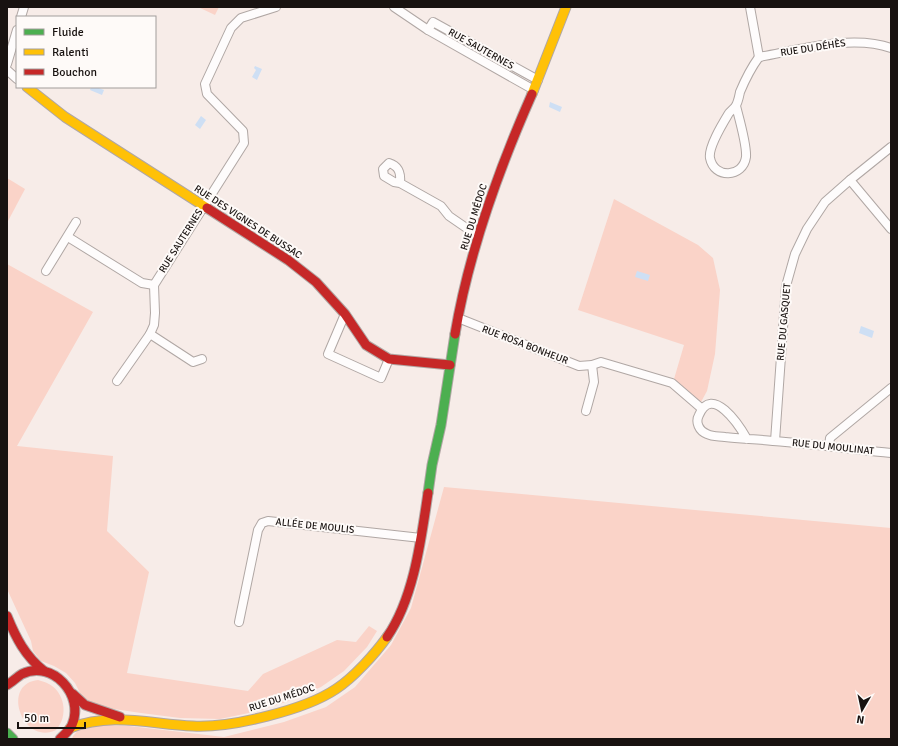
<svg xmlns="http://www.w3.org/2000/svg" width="898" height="746" font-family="Signika,sans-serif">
<rect width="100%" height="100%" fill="#f7ece8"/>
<g fill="#fad3c8">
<polygon points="198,7 219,7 215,15"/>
<polygon points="7,178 25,189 7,223"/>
<polygon points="614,199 698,245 713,258 720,290 715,354 707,391 701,402 699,403 675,382 674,379 684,345 578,310"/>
<polygon points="7,264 93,312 17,446 113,456 107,531 149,572 127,673 248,691 263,674 337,640 356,642 369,626 377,631 367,647 344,671 321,687 292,700 258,711 220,719 180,718 141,713 107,708 88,701 81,695 75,683 66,673 54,666 41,661 33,651 31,641 7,589"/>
<polygon points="444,487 891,528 891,739 72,739 73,736 79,729 89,726 106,725 129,726 224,737 284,722 326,707 355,687 391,645 411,608"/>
<path d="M38,680C41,681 45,682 47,683C65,691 69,716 56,730C23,746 0,684 38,680Z"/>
</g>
<g fill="#cedff4">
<polygon points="255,66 262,69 257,80 252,77 256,70 254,68"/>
<polygon points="91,87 96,87 104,90 102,95 90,90"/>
<polygon points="550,102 562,107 560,112 549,107"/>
<polygon points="201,116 206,120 200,129 195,125"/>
<polygon points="637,271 650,275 648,281 635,277"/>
<polygon points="861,326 874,331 872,338 859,333"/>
</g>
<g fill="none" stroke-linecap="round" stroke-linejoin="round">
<defs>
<g id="street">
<polyline points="394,7 428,30 534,90"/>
<path d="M750,7L759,57C798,50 852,34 891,48"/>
<polyline points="21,17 24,7"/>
<polyline points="428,30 433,22 538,80"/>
<polyline points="7,64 17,30"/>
<polyline points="7,70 17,79"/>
<path d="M736,106C739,118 747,145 746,157C743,178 714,179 710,158C708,147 723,123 729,113C731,111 733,109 735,107C738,103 739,97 740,92C745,80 751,68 759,57"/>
<polyline points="850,180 891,229"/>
<path d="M400,183C401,173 399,166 389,163L383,169L384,176L394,182L400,183L441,206L449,216L478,236"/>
<polyline points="68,237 142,283 154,285"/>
<polyline points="46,271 76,222"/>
<polyline points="345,314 328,354 381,378 389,359"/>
<polyline points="458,318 579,366 592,365 601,362 672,383 701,408"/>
<polyline points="150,334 193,362 202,359"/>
<polyline points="117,381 150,334 154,325 155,313 154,285 244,143 243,131 207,94 205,84 231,28 241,18 276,7"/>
<polyline points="586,411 594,382 592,365"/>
<path d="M747,439C739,425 712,384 699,415C695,422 699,431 707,434C713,437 719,436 725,437C741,439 757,439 773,441C813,444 852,449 891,453"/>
<polyline points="775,441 786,286 795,254 807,229 825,202 850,180 891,147"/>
<polyline points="829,446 830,438 891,388"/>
<polyline points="239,622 258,530 262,523 268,521 421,538"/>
</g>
<g id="fast">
<polyline points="428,493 432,465 441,425 455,334"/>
<polyline points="7,733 13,739"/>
</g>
<g id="slow">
<polyline points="27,87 65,117 207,208"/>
<polyline points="532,94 566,7"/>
<path d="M70,728C112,712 150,724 193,726C231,728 305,710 336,689C353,678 375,654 387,637"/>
</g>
<g id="jam">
<polyline points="207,208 288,260 316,282 345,314 366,345 389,359 450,365"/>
<path d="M455,334C469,251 498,171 532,94"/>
<path d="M7,616C16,638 25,656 44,671"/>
<path d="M387,637C414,598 421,540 428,493"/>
<path d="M7,685C12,682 17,677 22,674C52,659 85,695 72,725C70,730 64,735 60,739"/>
<polyline points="73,694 85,705 120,717"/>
</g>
</defs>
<use href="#street" stroke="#b0a7a4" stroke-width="10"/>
<use href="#fast" stroke="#b0a7a4" stroke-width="11"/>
<use href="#slow" stroke="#b0a7a4" stroke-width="11"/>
<use href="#jam" stroke="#b0a7a4" stroke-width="11"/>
<use href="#street" stroke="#fefcfc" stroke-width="8"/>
<use href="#fast" stroke="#4caf50" stroke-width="9"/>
<use href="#slow" stroke="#ffc107" stroke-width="9"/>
<use href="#jam" stroke="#c62828" stroke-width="9"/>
</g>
<g text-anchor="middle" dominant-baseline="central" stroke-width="4" stroke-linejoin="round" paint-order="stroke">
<g font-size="10" fill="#181210" stroke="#fefaf8">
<text transform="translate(813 48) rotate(-9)">RUE DU DÉHÈS</text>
<text transform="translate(481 49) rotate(29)">RUE SAUTERNES</text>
<text transform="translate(474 217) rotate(-73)">RUE DU MÉDOC</text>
<text transform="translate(248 222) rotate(33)">RUE DES VIGNES DE BUSSAC</text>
<text transform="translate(181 241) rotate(-58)">RUE SAUTERNES</text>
<text transform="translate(784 322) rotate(-85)">RUE DU GASQUET</text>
<text transform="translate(525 345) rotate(21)">RUE ROSA BONHEUR</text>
<text transform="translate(833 447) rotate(6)">RUE DU MOULINAT</text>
<text transform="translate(315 526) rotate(6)">ALLÉE DE MOULIS</text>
<text transform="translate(282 698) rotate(-18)">RUE DU MÉDOC</text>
</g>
</g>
<rect width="898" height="746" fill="none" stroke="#181210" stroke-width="16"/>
<rect x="16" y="16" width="140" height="72" fill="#fefaf8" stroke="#a29d9b"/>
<rect x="24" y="29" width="20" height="6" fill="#4caf50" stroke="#a29d9b"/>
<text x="52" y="36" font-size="12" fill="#181210">Fluide</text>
<rect x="24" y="49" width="20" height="6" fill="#ffc107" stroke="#a29d9b"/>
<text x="52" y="56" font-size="12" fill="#181210">Ralenti</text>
<rect x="24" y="69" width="20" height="6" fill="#c62828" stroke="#a29d9b"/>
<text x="52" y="76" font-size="12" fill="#181210">Bouchon</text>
<g transform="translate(862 710) rotate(189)" stroke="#fefaf8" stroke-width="3" paint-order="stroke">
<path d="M0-3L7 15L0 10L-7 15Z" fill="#181210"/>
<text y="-6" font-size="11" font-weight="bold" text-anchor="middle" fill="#181210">N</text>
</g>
<path d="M18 722v6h67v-6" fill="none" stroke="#181210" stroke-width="2"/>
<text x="24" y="722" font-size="12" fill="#181210" stroke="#fefaf8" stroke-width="3" paint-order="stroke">50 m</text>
</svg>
